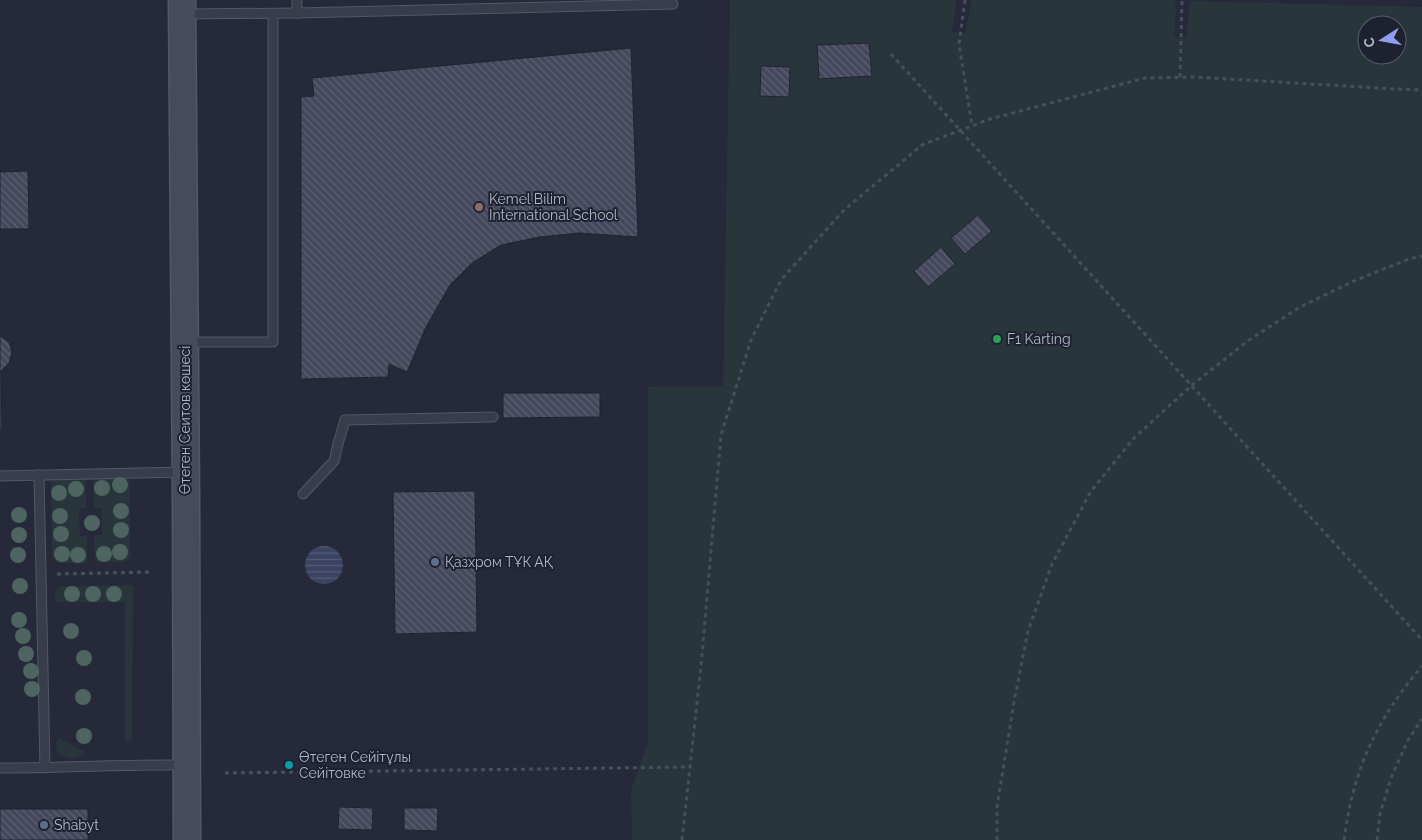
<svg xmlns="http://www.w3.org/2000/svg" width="1422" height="840" font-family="Raleway,sans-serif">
<defs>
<pattern id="water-rules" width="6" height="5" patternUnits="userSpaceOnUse" patternTransform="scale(1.25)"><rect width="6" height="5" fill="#3c4362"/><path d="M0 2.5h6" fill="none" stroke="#565c77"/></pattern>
<pattern id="building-back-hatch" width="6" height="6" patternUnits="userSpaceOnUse" patternTransform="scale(1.25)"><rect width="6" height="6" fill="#45485c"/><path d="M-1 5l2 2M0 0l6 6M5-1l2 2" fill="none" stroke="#5d6072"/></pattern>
</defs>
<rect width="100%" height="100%" fill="#25293a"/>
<g fill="#28363c" fill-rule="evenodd">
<path d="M730,0H957L952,32L965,33L972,0H1175L1176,10L1174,37L1186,38L1189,10L1191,1L1422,7V840H632L631,791L648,742V387L723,386ZM1367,25H1397V55H1367Z"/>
<polygon points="123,476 128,479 130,484 130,556 128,560 123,562 95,562 94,535 102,535 102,508 94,508 93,477"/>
<polygon points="57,477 86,477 86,508 79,509 80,536 87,536 87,563 60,563 55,562 52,557 51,486 52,480"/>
<path d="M133,585L132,741H125V602H55C54,594 54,590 61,586Z"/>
<path d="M58,737L85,752C77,762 67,760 58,753L56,744Z"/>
</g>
<circle fill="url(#water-rules)" cx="324" cy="565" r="19"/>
<g fill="url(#building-back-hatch)" stroke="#202332">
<polygon points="869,43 872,76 819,79 817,45"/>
<polygon points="631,48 638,237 579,233 540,237 501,245 472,263 450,285 426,327 407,372 389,364 388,377 301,379 301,97 314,96 312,78"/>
<polygon points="761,66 790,67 789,97 760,96"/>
<polygon points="28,171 29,229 0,229 0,172"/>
<polygon points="978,215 992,231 965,254 951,238"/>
<polygon points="941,247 955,264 928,287 914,271"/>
<polygon points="0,336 9,342 12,352 9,363 1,371 2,429 0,429"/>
<polygon points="503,393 600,393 600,417 503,418"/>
<polygon points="475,491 477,632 395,634 393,492"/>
<polygon points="339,807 373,808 372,830 338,829"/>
<polygon points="404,808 438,808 437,831 404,830"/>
<rect x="0" y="809" width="88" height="31"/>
</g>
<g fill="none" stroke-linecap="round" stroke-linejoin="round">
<defs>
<g id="lane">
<polyline points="297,0 297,13"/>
<polyline points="183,14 297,13 673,4"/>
<polyline points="188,342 273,342 273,14"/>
<polyline points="39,475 45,768"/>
<polyline points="0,476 185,472"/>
<polyline points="303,494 334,461 338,444 345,420 493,417"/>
<path d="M0,768C61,768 122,764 184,765"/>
</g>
<polyline id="secondary" points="182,0 186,496 187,840"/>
</defs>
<use href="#lane" stroke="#545766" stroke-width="11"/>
<use href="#secondary" stroke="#545766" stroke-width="29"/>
<g stroke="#455159" stroke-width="3" stroke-dasharray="4 4" stroke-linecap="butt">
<polyline points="965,0 959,44 972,125"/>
<polyline points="891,54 1422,640"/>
<polyline points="1180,77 1182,0"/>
<polyline points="57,574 152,572"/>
<polyline points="225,773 690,767"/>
<polyline points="682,840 701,666 721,435 751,340 781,280 844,210 922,145 990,119 1145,78 1194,77 1396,89 1422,90"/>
<polyline points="997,840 997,807 1014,702 1028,631 1052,564 1091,491 1134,438 1192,385 1249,340 1300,307 1356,280 1409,259 1422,256"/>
<path d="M1344,840C1353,770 1376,720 1422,666"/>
<polyline points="1377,840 1380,814 1391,778 1408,740 1422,719"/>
</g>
<use href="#lane" stroke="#393c4b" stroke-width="9"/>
<use href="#secondary" stroke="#474a5d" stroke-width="26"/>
</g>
<g fill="#4d6460">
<circle cx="120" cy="485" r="8"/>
<circle cx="102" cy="488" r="8"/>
<circle cx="76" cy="489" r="8"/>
<circle cx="59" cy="493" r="8"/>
<circle cx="121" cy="511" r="8"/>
<circle cx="19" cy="515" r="8"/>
<circle cx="60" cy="516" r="8"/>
<circle cx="92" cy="523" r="8"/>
<circle cx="121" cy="530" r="8"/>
<circle cx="61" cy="534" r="8"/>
<circle cx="19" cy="535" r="8"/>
<circle cx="120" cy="552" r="8"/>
<circle cx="62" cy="554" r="8"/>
<circle cx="104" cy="554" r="8"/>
<circle cx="18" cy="555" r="8"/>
<circle cx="78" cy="555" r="8"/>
<circle cx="20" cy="586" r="8"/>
<circle cx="72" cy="594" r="8"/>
<circle cx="93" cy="594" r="8"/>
<circle cx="114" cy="594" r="8"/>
<circle cx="19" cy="620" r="8"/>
<circle cx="71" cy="631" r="8"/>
<circle cx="23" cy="636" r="8"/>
<circle cx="26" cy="654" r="8"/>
<circle cx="84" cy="658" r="8"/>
<circle cx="31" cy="671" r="8"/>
<circle cx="32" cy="689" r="8"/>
<circle cx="83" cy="697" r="8"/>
<circle cx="84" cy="736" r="8"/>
</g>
<circle fill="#8d6e63" stroke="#1e2130" stroke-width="2" cx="479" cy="207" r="5"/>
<circle fill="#2e9e5b" stroke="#1e2130" stroke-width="2" cx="997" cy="339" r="5"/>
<g fill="#5c6f8a" stroke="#1e2130" stroke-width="2">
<circle cx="435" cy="562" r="5"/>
<circle cx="44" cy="825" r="5"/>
</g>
<circle fill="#0f9aa8" stroke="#1e2130" stroke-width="2" cx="289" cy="765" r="5"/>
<g text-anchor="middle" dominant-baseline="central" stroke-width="4" stroke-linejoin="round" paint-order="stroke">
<g font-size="14" fill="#b4b7c6" stroke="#1e2130" text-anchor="start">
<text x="489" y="199">Kemel Bilim<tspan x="489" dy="16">International School</tspan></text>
<text x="1007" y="339">F1 Karting</text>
<text x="445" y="562">Қазхром ТҰК АҚ</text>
<text x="299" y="757">Өтеген Сейітұлы<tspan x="299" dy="16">Сейітовке</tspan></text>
<text x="54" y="825">Shabyt</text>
</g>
<g font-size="14" fill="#b4b7c6" stroke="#1e2130">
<text transform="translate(185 420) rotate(-90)">Өтеген Сеитов көшесі</text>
</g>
</g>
<g transform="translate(1382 40) rotate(259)"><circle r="24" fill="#1e2130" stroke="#5a5d6c"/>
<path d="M0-4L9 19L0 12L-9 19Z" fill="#919eef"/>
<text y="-8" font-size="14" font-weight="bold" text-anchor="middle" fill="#b4b7c6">С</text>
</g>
</svg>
